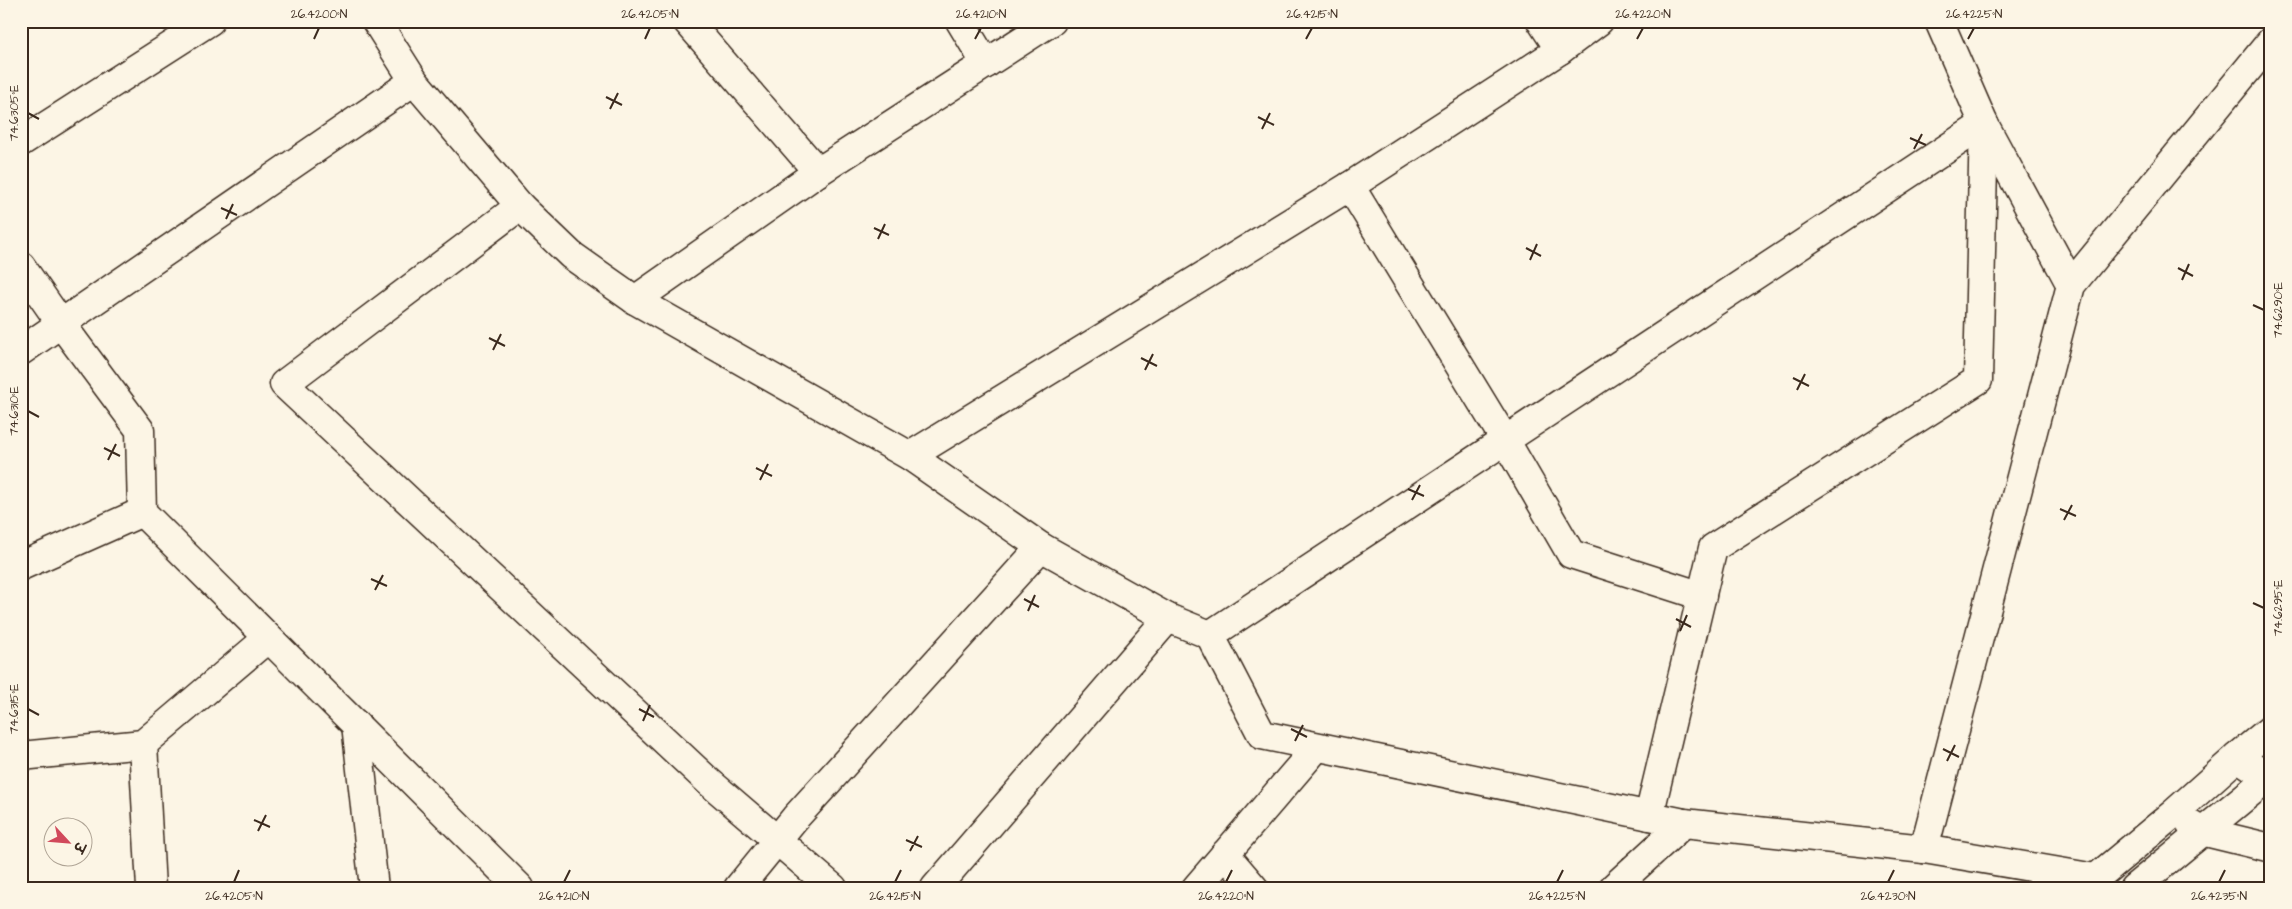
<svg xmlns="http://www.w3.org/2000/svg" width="2292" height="909" font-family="'Architects Daughter','Playpen Sans Deva',sans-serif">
<rect width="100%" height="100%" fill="#fcf5e5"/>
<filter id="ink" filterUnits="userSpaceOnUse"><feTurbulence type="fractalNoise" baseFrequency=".02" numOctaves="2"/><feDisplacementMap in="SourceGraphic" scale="10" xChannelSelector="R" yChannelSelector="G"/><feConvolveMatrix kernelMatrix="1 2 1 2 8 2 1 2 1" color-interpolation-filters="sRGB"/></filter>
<g filter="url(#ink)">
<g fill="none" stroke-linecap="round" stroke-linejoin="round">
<defs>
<g id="street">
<polyline points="376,21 414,81 520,206 571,255 635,300 910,456 1041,547 1168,618 1210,635 1262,735 1684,823 1924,849 2095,878"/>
<polyline points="687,21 818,172"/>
<polyline points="960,21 986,64"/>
<polyline points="1541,21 1560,50"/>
<polyline points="1939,21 1984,124 2071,285"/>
<polyline points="21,142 210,21"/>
<polyline points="1350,186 1505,440 1571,554 1702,596"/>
<polyline points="520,206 284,384 708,781 833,888"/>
<polyline points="21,266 62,325 140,430 142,512 520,888"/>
<polyline points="635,300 818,172 1052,21"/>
<polyline points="21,351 414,81"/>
<polyline points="910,456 1350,186 1560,50 1599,21"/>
<polyline points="21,566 142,512"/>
<polyline points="1210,635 1984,124"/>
<polyline points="356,724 374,888"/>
<polyline points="143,744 151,888"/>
<polyline points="21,756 143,744 268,638"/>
<polyline points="2237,757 2271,729"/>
<polyline points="1649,816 1713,548 1978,380 1984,124"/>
<polyline points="1924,849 2071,285 2271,41"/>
<polyline points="1225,854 1254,888"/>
<polyline points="738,888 795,818 1041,547"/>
<polyline points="935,888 1168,618"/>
<polyline points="1196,888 1317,747"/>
<polyline points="1613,888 1684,823"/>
</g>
<g id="secondary">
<polyline points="2191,825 2201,831 2271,848"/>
<polyline points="2084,888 2173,814 2237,757 2271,779"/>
<polyline points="2134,888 2268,778"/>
</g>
</defs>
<use href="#street" stroke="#3b2a1e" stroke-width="31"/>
<use href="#secondary" stroke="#3b2a1e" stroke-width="31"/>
<use href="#street" stroke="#fcf5e5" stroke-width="28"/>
<use href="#secondary" stroke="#fcf5e5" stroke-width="28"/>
</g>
</g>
<path fill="none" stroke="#3b2a1e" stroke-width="2" d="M314,39L319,28M645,39L650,28M975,39L981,28M1306,39L1312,28M1637,39L1643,28M1968,39L1974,28M606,97L622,105M610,109L618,93M28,113L39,119M1258,117L1274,125M1262,129L1270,113M1910,138L1926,145M1914,149L1922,134M221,208L237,215M226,219L233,204M874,228L889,235M878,239L885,224M1526,248L1541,256M1530,260L1537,244M2178,268L2193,276M2182,280L2189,264M2253,305L2264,310M489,338L505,346M493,350L501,334M1141,358L1157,366M1145,370L1153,354M1793,378L1809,386M1797,390L1805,374M28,411L39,417M104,448L120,456M108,460L116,444M756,468L772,476M760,480L768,464M1408,489L1424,496M1412,500L1420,485M2060,509L2076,516M2064,520L2072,505M371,579L387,586M375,590L383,575M1024,599L1039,607M2253,603L2264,608M1028,611L1035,595M1676,619L1691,627M1680,631L1687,615M28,709L39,715M639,709L654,717M643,721L650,705M1291,729L1307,737M1295,741L1303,725M1943,749L1959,757M1947,761L1955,745M254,820L270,827M258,831L266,815M906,840L922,847M910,851L918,836M234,882L239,870M564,882L570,870M895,882L901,870M1226,882L1232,870M1557,882L1563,870M1888,882L1894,870M2219,882L2225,870"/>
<rect width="2292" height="909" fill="none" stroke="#fcf5e5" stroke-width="55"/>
<g transform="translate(68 842) rotate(116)"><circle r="24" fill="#fcf5e5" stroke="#afa495"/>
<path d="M0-4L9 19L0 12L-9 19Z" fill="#d1495b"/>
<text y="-8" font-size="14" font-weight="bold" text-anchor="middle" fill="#3b2a1e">उ</text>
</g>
<rect x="28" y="28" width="2236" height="854" fill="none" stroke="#3b2a1e" stroke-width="2"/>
<g font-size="12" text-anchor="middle" fill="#3b2a1e">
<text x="319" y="18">26.4200°N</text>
<text x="650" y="18">26.4205°N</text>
<text x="981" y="18">26.4210°N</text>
<text x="1312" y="18">26.4215°N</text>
<text x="1643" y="18">26.4220°N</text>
<text x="1974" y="18">26.4225°N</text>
<text transform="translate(14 113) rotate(-90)" y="4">74.6305°E</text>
<text transform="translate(2278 310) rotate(-90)" y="4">74.6290°E</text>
<text transform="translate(14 411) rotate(-90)" y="4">74.6310°E</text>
<text transform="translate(2278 608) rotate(-90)" y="4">74.6295°E</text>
<text transform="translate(14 709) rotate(-90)" y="4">74.6315°E</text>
<text x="234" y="900">26.4205°N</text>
<text x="564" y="900">26.4210°N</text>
<text x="895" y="900">26.4215°N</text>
<text x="1226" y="900">26.4220°N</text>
<text x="1557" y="900">26.4225°N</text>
<text x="1888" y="900">26.4230°N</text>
<text x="2219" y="900">26.4235°N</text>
</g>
</svg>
